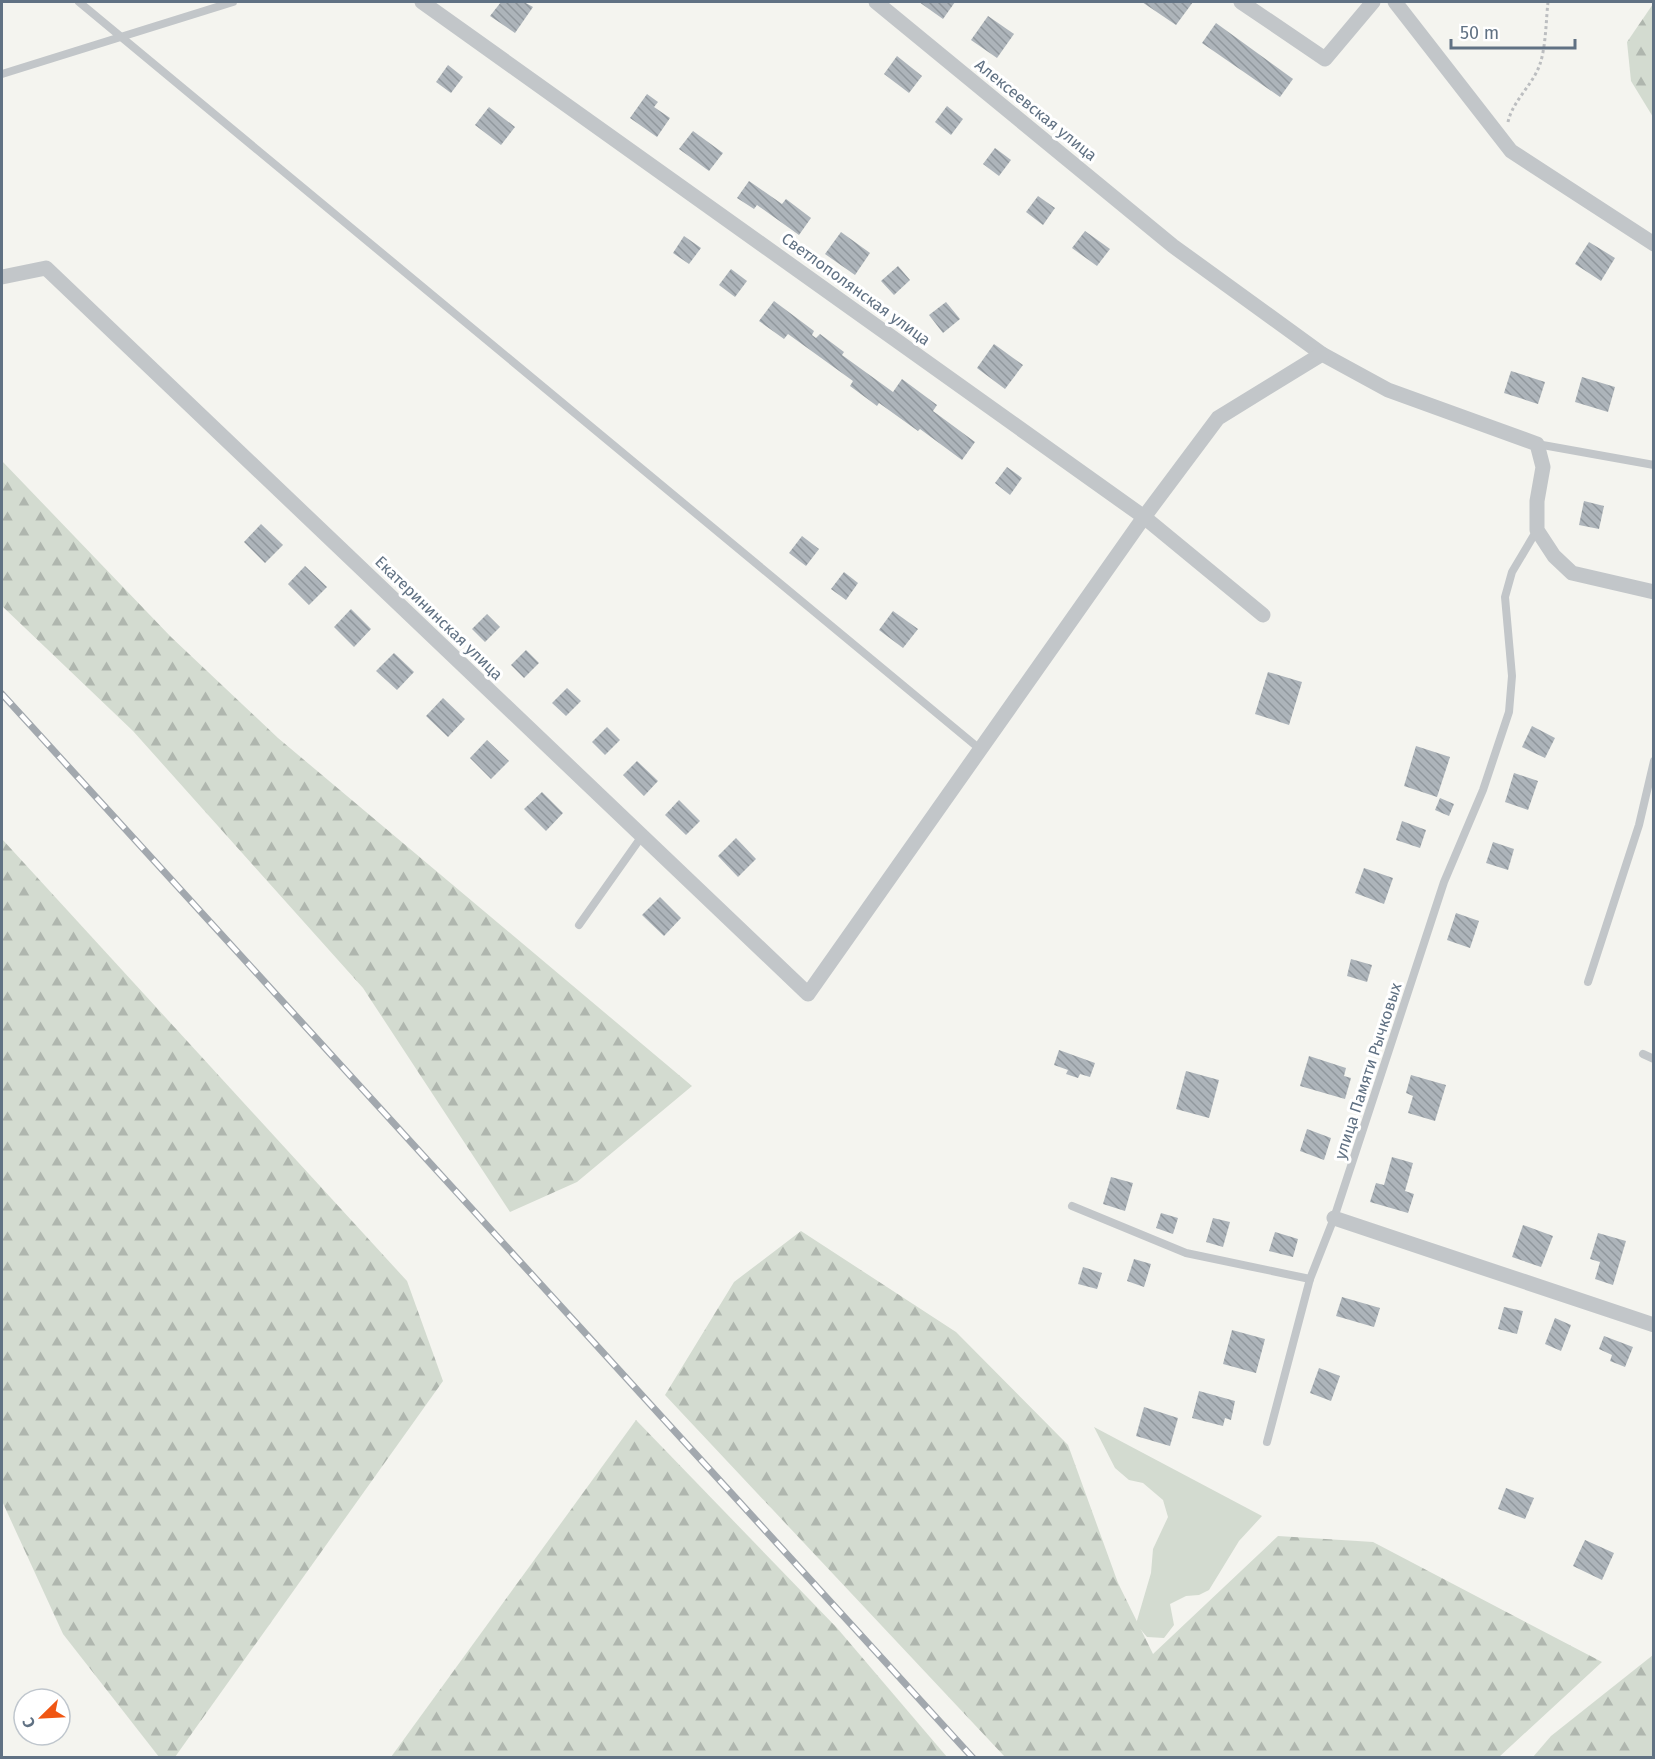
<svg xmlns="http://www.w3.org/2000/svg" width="1655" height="1759" font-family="'Fira Sans',sans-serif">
<defs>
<pattern id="forest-firs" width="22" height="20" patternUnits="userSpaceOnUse" patternTransform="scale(1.5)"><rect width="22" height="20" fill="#d3dbd0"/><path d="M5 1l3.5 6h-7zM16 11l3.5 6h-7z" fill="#afb6ae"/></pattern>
<pattern id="building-back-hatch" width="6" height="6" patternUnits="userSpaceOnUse" patternTransform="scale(1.5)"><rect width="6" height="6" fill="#adb4ba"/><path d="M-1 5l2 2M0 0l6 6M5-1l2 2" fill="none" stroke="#90979d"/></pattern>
</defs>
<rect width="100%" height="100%" fill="#f4f4ef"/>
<polygon fill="#d3dbd0" points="1094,1427 1262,1516 1239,1541 1209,1590 1199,1595 1186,1596 1170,1604 1174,1625 1164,1638 1147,1637 1136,1624 1151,1573 1153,1549 1168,1517 1163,1500 1143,1483 1129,1480 1115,1468"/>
<g fill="url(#forest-firs)">
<polygon points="1653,4 1653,117 1631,81 1627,42"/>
<polygon points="2,461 171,637 278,738 692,1086 577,1182 510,1212 363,988 133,731 2,606"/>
<polygon points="2,839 407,1281 443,1381 175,1757 159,1757 63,1634 2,1501"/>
<polygon points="801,1231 956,1332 1068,1445 1118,1583 1153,1654 1278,1536 1373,1542 1602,1662 1499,1757 1005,1757 665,1395 734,1282"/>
<polygon points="636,1420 837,1628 947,1757 391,1757"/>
<polygon points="1653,1655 1653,1757 1533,1757 1551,1736"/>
</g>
<g fill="url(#building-back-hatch)">
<polygon points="501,2 524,2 533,7 515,33 490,16"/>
<polygon points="919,2 955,2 943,19"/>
<polygon points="1142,2 1193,2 1176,25"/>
<polygon points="988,16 1014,34 997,58 971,40"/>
<polygon points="1216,23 1293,79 1280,97 1202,43"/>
<polygon points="897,56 922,76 909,93 884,74"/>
<polygon points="448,65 463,77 451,93 436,82"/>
<polygon points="647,94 658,102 654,107 670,118 657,137 630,118"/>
<polygon points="947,106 963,119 951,135 935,122"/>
<polygon points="489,107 515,127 501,145 475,125"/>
<polygon points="693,131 723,153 709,171 679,149"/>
<polygon points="995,148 1011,160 999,176 983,164"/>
<polygon points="749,181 782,204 786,199 811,218 799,235 757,205 754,209 737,198"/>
<polygon points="1038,196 1055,208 1043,225 1026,212"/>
<polygon points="1085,231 1110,249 1097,266 1072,248"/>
<polygon points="841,232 870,253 855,275 825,254"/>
<polygon points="684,236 701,248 689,264 673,253"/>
<polygon points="1589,242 1615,258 1601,281 1575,264"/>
<polygon points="898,266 910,280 894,295 881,281"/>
<polygon points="731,269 747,281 735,297 719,285"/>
<polygon points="774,301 814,331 812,335 816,338 820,334 844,352 842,355 893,392 902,379 937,405 933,411 975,442 962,460 920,429 918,431 879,403 877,406 850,386 853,381 788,334 784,339 759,321"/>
<polygon points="946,302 960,319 943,333 929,315"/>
<polygon points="994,344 1023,365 1005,389 977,368"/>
<polygon points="1511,371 1545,382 1538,404 1504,393"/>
<polygon points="1582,377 1615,387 1608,412 1575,402"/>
<polygon points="1007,467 1022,478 1010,495 995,483"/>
<polygon points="1584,501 1604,506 1599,529 1579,525"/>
<polygon points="261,524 283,545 265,563 244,542"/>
<polygon points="802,536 819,549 806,566 789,553"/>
<polygon points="305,566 327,587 309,605 288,584"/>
<polygon points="844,572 858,583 846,600 831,589"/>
<polygon points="351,609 371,629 354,647 334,627"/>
<polygon points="893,611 918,629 903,648 879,630"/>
<polygon points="487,614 500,627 485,642 472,629"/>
<polygon points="526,650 539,663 524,678 511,665"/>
<polygon points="394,653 414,672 397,690 376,671"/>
<polygon points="1268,672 1302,682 1289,725 1255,714"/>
<polygon points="567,688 581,701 566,716 552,703"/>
<polygon points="443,698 465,719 448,737 426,716"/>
<polygon points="1532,726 1555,738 1545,758 1522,747"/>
<polygon points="607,727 620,740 605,755 592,742"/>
<polygon points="487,740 509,761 491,779 470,758"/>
<polygon points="1416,746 1450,757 1437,797 1404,786"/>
<polygon points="637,761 658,781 644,796 623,775"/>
<polygon points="1514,773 1538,781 1528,810 1505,802"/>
<polygon points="542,792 563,813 546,831 524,809"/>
<polygon points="1440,798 1454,804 1449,816 1435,810"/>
<polygon points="679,800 700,821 686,835 665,815"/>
<polygon points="1402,821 1426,830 1420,848 1396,840"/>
<polygon points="736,838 756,859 738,877 718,856"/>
<polygon points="1493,842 1514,849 1508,870 1486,863"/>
<polygon points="1364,868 1393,878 1384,904 1355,893"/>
<polygon points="660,897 681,918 664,936 642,915"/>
<polygon points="1456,913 1479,921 1470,948 1447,940"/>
<polygon points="1351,959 1372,965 1367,982 1347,976"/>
<polygon points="1059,1050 1095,1063 1090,1077 1080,1074 1078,1078 1066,1074 1068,1070 1054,1065"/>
<polygon points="1309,1056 1346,1068 1344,1076 1351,1078 1345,1099 1300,1086"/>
<polygon points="1186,1071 1219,1080 1209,1118 1176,1109"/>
<polygon points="1411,1075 1446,1085 1435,1121 1408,1113 1413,1096 1406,1093"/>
<polygon points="1307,1129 1331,1138 1324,1160 1300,1151"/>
<polygon points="1392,1157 1413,1163 1405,1191 1414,1194 1408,1213 1370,1202 1376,1183 1384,1185"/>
<polygon points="1111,1177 1133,1183 1125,1211 1103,1204"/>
<polygon points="1161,1213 1178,1218 1173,1234 1156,1228"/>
<polygon points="1213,1218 1230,1222 1223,1247 1206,1242"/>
<polygon points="1523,1225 1553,1236 1541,1267 1512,1257"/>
<polygon points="1275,1232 1298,1239 1293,1257 1269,1251"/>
<polygon points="1598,1233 1626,1241 1613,1285 1595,1279 1600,1262 1590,1259"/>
<polygon points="1134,1259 1151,1264 1144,1287 1127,1281"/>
<polygon points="1083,1267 1102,1273 1097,1289 1078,1284"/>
<polygon points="1342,1297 1380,1308 1374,1327 1336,1316"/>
<polygon points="1504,1307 1523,1311 1517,1334 1498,1329"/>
<polygon points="1555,1318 1571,1325 1561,1351 1545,1344"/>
<polygon points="1232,1330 1265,1339 1256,1373 1223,1364"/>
<polygon points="1604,1336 1633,1347 1625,1367 1610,1361 1612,1355 1599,1349"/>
<polygon points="1319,1368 1340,1376 1331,1401 1310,1393"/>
<polygon points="1199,1391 1235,1401 1231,1420 1225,1418 1223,1426 1192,1418"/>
<polygon points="1144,1407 1178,1418 1170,1446 1136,1436"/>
<polygon points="1506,1488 1534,1498 1525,1519 1498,1509"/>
<polygon points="1585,1540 1614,1553 1602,1580 1573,1566"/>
</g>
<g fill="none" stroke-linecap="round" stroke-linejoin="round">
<path stroke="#bcbec0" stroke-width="3" stroke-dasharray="3 3" stroke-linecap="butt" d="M1508,122C1513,100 1533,85 1540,64C1546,46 1546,20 1548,2"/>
<g stroke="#c2c6c9" stroke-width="8">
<polyline points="79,2 981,750"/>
<polyline points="2,74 233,2"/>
<polyline points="1537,444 1654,465"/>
<polyline points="579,925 642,836"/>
<polyline points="1588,982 1639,825 1654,761"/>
<polyline points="1643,1054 1654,1059"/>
<polyline points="1072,1206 1186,1253 1310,1279"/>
<polyline points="1267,1442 1310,1279 1334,1218 1444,882 1483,790 1509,712 1512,676 1505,597 1512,572 1537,530"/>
</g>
<g stroke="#c2c6c9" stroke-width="15">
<polyline points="422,2 1144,517 1263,615"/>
<polyline points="876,2 1173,246 1322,354 1388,390 1537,444 1543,467 1537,501 1537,530 1554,556 1572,573 1654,592"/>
<polyline points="1241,2 1325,59 1373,2"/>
<polyline points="1395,2 1511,151 1654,244"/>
<polyline points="2,277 46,268 808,994 1144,517 1218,418 1322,354"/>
<polyline points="1334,1218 1654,1325"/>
</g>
<defs>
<polyline id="rail" points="2,694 973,1758"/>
</defs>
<use href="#rail" stroke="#a2a8ae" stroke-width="7"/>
<use href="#rail" stroke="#fff" stroke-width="4.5" stroke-dasharray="14" stroke-linecap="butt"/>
</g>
<g text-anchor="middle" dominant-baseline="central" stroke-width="6" stroke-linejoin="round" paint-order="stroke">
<g font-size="16" fill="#607183" stroke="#fff">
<text transform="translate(1036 110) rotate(39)">Алексеевская улица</text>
<text transform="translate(856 289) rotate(36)">Светлополянская улица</text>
<text transform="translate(439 618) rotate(44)">Екатерининская улица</text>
<text transform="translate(1368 1071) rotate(-72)">улица Памяти Рычковых</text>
</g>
</g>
<rect width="1655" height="1759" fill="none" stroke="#607183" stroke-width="6"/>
<g transform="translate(42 1717) rotate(246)"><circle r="28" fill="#ffffff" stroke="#bfc6cd" stroke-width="1.5"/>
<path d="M0-4.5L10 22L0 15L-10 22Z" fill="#f05613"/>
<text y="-9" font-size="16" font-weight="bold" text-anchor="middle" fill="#607183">С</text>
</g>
<path d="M1451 39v9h124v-9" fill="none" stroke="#607183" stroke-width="3"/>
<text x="1460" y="39" font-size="18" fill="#607183" stroke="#ffffff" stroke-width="4.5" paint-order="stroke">50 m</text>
</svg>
